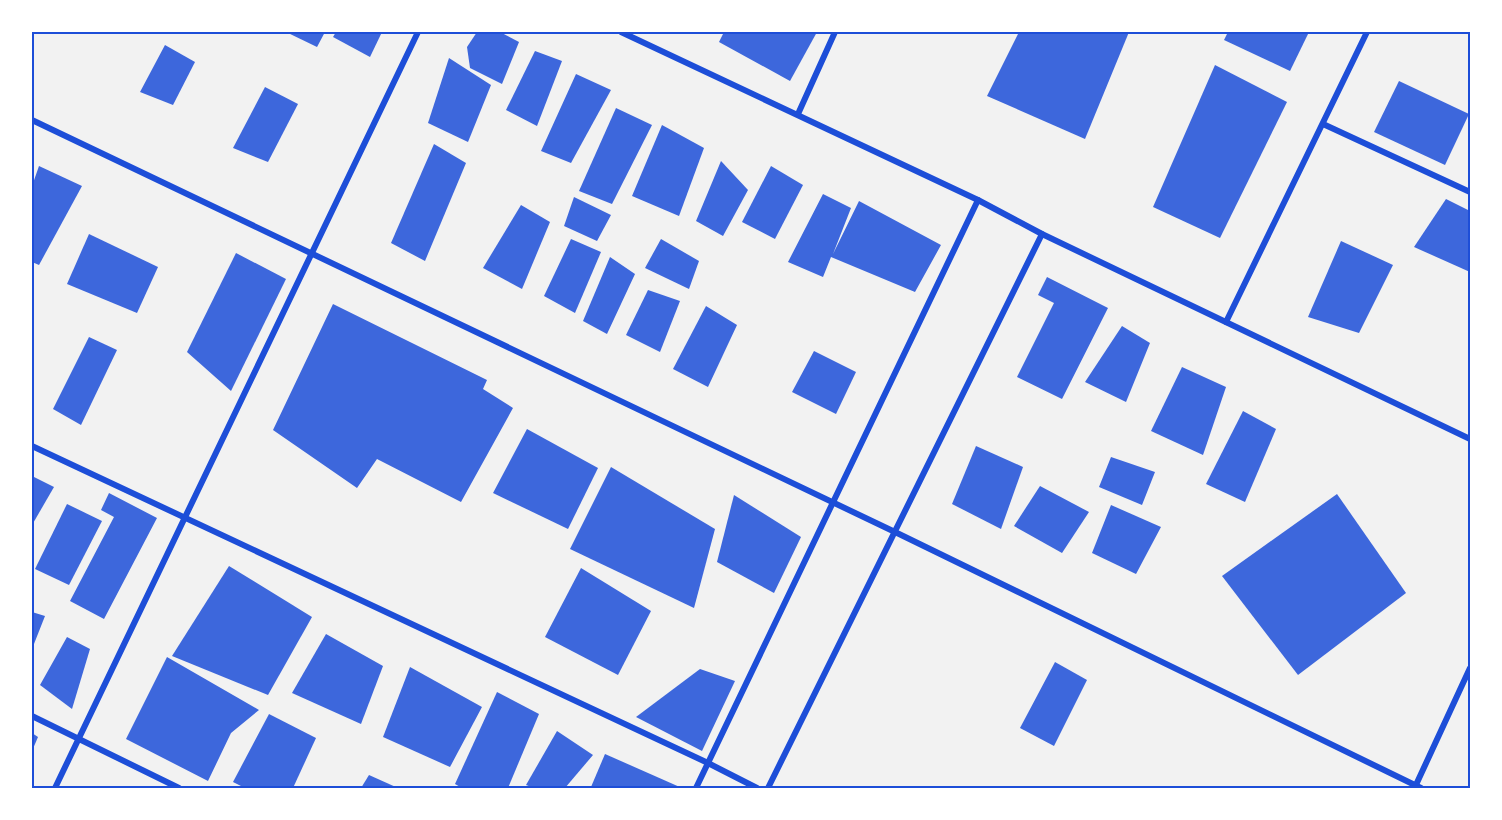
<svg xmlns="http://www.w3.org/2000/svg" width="1502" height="820" font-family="'IBM Plex Serif',serif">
<rect width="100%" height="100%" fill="#f2f2f2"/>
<g fill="#3d67dc">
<polygon points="286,32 325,32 317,47"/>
<polygon points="336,32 382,32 370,57 333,37"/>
<polygon points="477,32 500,32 519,42 502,84 470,68 467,47"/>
<polygon points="724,32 817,32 790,81 719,42"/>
<polygon points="1019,32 1129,32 1085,139 987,96"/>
<polygon points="1228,32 1309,32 1290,71 1224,40"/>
<polygon points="165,45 195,62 173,105 140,92"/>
<polygon points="535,51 562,61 537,126 506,110"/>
<polygon points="449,58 491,85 468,142 428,123"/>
<polygon points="1215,65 1287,102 1220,238 1153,207"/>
<polygon points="576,74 611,90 571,163 541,151"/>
<polygon points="1399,81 1469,114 1445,165 1374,132"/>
<polygon points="265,87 298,104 268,162 233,148"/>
<polygon points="616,108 652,125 612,204 579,191"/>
<polygon points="662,125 704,148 679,216 632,196"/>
<polygon points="434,144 466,163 425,261 391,243"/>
<polygon points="721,161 748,190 723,236 696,221"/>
<polygon points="39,166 82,186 39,265 32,262 32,186"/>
<polygon points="771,166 803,185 775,239 742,222"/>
<polygon points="823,194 851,208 833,254 859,201 941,245 915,292 831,257 823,277 788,262"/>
<polygon points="574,197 611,215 597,241 564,226"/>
<polygon points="1446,199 1470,211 1470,272 1414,247"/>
<polygon points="521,205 550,222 522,289 483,268"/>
<polygon points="89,234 158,267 137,313 67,284"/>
<polygon points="571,239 601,252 575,313 544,296"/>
<polygon points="661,239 699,261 689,289 645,268"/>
<polygon points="1341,241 1393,265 1359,333 1308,317"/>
<polygon points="236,253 286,279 231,391 187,352"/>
<polygon points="610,257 635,274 607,334 583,321"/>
<polygon points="1047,277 1108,308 1062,399 1017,377 1054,303 1038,295"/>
<polygon points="648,290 680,301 660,352 626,335"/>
<polygon points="333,304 487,380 483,389 513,408 461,502 377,459 357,488 273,430"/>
<polygon points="706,306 737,325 708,387 673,369"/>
<polygon points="1122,326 1150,343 1126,402 1085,382"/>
<polygon points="89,337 117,350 81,425 53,409"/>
<polygon points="814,351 856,372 836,414 792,392"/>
<polygon points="1182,367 1226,387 1203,455 1151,431"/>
<polygon points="1243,411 1276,429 1245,502 1206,484"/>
<polygon points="527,429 598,468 568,529 493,493"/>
<polygon points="976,446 1023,467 1001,529 952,504"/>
<polygon points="1111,457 1155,472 1142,505 1099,487"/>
<polygon points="611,467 715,529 694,608 570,549"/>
<polygon points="32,476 54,487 32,525"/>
<polygon points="1040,486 1089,512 1062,553 1014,526"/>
<polygon points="109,493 157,518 104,619 70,601 114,517 101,510"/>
<polygon points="1337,494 1406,593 1298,675 1222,576"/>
<polygon points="734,495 801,537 774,593 717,562"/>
<polygon points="67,504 102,521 69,585 35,569"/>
<polygon points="1111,505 1161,527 1136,574 1092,553"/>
<polygon points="229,566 312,617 268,695 172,656"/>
<polygon points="581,568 651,611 618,675 545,637"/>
<polygon points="32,612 45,616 32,649"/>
<polygon points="326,634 383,666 361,724 292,693"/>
<polygon points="67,637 90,649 72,709 40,685"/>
<polygon points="167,657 259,710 231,733 208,781 126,739"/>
<polygon points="1055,662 1087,680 1054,746 1020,728"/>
<polygon points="410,667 482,707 450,767 383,737"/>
<polygon points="700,669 735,681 702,751 636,717"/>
<polygon points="497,692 539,714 508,788 462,788 455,784"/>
<polygon points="269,714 316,738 293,788 245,788 233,782"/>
<polygon points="557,731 593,755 565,788 534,788 526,785"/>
<polygon points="32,733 38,737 32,751"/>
<polygon points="605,754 682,788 595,788 591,787"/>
<polygon points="369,775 398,788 361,788"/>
</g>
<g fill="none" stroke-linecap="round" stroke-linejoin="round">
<g stroke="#1d4ed8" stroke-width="6">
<polyline points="621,32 978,200 1042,234 1470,439"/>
<polyline points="798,114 835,32"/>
<polyline points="32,120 895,532 1421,788"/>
<polyline points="1323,124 1470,192"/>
<polyline points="1226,322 1367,32"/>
<polyline points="32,446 708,763 757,788"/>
<polyline points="32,716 179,788"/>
<polyline points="1415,787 1470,668"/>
<polyline points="55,788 418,32"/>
<polyline points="696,788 978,200"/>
<polyline points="768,788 1042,234"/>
</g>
</g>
<rect width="1502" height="820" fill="none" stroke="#ffffff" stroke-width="66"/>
<rect x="33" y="33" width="1436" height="754" fill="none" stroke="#1d4ed8" stroke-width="2"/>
</svg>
